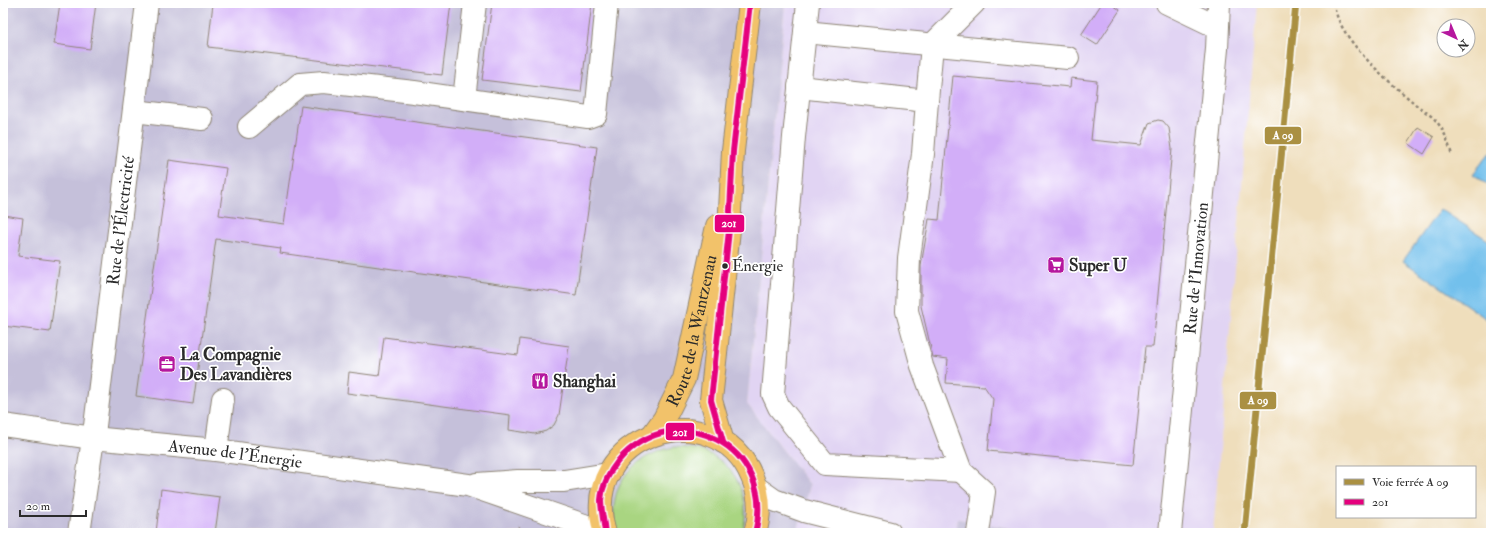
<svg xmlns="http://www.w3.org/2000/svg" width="1494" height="536" font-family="'IM FELL Double Pica',serif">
<rect width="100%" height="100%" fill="#fff"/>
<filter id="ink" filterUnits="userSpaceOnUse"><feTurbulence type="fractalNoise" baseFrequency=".025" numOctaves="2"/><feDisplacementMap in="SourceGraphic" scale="8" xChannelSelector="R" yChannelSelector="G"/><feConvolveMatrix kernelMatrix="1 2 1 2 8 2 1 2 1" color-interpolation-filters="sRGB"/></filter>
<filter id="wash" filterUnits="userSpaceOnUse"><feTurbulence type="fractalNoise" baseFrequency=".012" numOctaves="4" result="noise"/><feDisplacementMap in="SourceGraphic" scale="16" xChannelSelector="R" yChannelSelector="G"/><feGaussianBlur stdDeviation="0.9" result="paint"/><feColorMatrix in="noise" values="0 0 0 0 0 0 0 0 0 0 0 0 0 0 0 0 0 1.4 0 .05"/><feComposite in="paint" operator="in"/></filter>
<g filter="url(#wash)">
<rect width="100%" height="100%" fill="#efdebc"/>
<polygon fill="#e1d4f3" points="785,3 1257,3 1213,533 1037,533 958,519 956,533 797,533 810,485 747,404"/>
<g fill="#c5c0da">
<polygon points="3,3 785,3 747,404 810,485 797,533 3,533"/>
<polygon points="958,519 1037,533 956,533"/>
</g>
<path fill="#a9d581" stroke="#6a8056" d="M674,447C686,448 696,448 707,453C738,466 752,502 742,533H616C606,487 629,457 674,447Z"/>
<g fill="#72c0ec" stroke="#4e768c">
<polygon points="1491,151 1491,187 1473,174"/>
<polygon points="1440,209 1491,242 1491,322 1403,261"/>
</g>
<g id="blocks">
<g fill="#d2aef8">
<polygon points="60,3 96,3 90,49 54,44"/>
<polygon points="213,3 451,3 442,75 208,47"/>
<polygon points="492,3 592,3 581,92 482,80"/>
<polygon points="1102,3 1110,3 1120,10 1097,45 1081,35"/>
<polygon points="953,76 1070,87 1071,78 1097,81 1091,140 1141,145 1149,123 1158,120 1163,121 1169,128 1172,149 1153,347 1145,347 1133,465 988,451 993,399 984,386 946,383 948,359 933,357 921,306 921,266 929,219 939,220"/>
<polygon points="301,106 597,147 576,295 280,253 281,248 216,239 193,404 136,396 169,160 226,168 219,215 284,224"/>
<polygon points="1418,127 1434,137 1424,154 1408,143"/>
<polygon points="3,215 23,218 18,256 60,261 50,332 3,326"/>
<polygon points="384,337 518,355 520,339 569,346 559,415 554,425 546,431 535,434 509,430 510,415 347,393 349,372 379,376"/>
<polygon points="161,489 220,497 215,533 156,533"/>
</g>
</g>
</g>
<g filter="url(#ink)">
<use href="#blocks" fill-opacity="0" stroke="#8d8474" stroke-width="1"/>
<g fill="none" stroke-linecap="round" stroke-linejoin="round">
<defs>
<g id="minor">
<polyline points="808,3 794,137 773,394 779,407 825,464 961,471"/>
<polyline points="1167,3 1217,27"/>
<polyline points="805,32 1068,58"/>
<polyline points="799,87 927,101 923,154 909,258 907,311 922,366 961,471 984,492 978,533"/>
<polyline points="464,99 475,3"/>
<polyline points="927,101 932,45 974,3"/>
<polyline points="134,111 202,119"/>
<polyline points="249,127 300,84 324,82 414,92 588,117 596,114 607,3"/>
<path id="s1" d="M3,425L93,438L216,450L468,485L584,525L594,533"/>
<polyline points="216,450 223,399"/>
<polyline points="477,484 518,481 564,481 608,474"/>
<polyline points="757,488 774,500 804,511 890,533"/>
<path id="s2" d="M79,533L95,426L147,3"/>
<path id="s3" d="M1170,533L1217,49L1219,3"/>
</g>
<g id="major">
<path id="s4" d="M653,434L664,419L684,379L717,226"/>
<polyline points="723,442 711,400 729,230 733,151 750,3"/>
<path d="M605,533C575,435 716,389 752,477C760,495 761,514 755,533"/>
</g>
</defs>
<use href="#minor" stroke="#8d8474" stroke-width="24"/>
<use href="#major" stroke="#8d8474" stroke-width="24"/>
<g stroke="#8d8474" stroke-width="2.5" stroke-dasharray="3 3" stroke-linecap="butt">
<path d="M1334,3C1337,38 1387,80 1413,102C1420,109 1431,114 1437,122C1445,132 1448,142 1452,155"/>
<polyline points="518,533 519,526"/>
</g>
<use href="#minor" stroke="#fff" stroke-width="22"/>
<use href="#major" stroke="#f2c26a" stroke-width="22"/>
<defs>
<g id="bus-1">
<polyline points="723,442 711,400 729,230 733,151 750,3"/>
<path d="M605,533C604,522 601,510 601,500C602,486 610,471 618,461C676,394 778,447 755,533"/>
</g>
</defs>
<use href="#bus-1" stroke="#fff" stroke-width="9"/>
<use href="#bus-1" stroke="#e5007d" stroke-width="6"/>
<defs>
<polyline id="rail-1" points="1245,533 1296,3"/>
</defs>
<use href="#rail-1" stroke="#fff" stroke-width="10"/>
<use href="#rail-1" stroke="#aa9042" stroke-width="7"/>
</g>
</g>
<defs>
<symbol id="supermarket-square" viewBox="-11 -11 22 22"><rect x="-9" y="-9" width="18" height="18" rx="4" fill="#b5179e" stroke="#fff"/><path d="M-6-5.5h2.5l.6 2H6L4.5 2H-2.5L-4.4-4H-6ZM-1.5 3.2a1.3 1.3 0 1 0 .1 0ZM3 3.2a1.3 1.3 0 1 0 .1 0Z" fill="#fff"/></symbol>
<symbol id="office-square" viewBox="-11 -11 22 22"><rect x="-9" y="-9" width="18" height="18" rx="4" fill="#b5179e" stroke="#fff"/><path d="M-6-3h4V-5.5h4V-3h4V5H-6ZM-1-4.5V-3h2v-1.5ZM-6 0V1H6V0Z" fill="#fff"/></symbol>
<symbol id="restaurant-square" viewBox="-11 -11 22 22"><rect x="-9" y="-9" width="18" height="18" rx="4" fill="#b5179e" stroke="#fff"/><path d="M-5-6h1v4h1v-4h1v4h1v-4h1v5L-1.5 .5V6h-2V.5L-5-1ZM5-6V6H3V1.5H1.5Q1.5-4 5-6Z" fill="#fff"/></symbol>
</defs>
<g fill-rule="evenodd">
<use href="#supermarket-square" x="1046" y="255" width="20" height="20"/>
<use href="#office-square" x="157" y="354" width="20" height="20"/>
<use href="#restaurant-square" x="530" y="371" width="20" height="20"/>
</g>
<circle fill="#2b2b2b" stroke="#fff" stroke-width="1.5" cx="725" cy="266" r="3.5"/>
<g text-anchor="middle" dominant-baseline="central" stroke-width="3.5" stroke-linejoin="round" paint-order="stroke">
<g font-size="16" fill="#2b2b2b" stroke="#fff" text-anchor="start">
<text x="732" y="266">Énergie</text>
</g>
<g font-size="17" fill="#2b2b2b" stroke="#fff">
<text stroke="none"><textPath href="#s2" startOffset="315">Rue de l'Électricité</textPath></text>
<text stroke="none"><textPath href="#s3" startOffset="266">Rue de l'Innovation</textPath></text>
<text stroke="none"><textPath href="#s4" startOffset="112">Route de la Wantzenau</textPath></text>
<text stroke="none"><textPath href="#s1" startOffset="234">Avenue de l'Énergie</textPath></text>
</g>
<g font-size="17" font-weight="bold" fill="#2b2b2b" stroke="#fff" text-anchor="start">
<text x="1069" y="265">Super U</text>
<text x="180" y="354">La Compagnie<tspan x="180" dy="20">Des Lavandières</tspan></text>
<text x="553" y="381">Shanghai</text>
</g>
</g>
<g stroke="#fff" stroke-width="1.5">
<rect x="1264" y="126" width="38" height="19" rx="4" fill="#aa9042"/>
<rect x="714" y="214" width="31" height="19" rx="4" fill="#e5007d"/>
<rect x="1239" y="391" width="38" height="19" rx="4" fill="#aa9042"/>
<rect x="665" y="422" width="30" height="19" rx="4" fill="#e5007d"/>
</g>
<g font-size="11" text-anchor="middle" font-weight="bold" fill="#fff">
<text x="1283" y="139">A 09</text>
<text x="729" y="227">201</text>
<text x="1258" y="404">A 09</text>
<text x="680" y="436">201</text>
</g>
<rect width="1494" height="536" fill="none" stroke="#fff" stroke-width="16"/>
<rect x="1336" y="466" width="140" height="52" fill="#ffffff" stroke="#aaaaaa"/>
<rect x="1344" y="479" width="20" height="6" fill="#aa9042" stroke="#aaaaaa"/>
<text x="1372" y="486" font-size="12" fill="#2b2b2b">Voie ferrée A 09</text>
<rect x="1344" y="499" width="20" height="6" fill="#e5007d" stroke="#aaaaaa"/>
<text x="1372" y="506" font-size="12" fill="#2b2b2b">201</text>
<g transform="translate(1456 38) rotate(136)"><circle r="19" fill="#ffffff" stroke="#aaaaaa"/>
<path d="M0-3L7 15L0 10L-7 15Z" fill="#b5179e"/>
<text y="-6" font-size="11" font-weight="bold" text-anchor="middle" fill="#2b2b2b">N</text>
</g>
<path d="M20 510v6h66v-6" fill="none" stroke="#2b2b2b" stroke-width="2"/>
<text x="26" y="510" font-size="12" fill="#2b2b2b" stroke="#ffffff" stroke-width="3" paint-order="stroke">20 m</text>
</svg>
